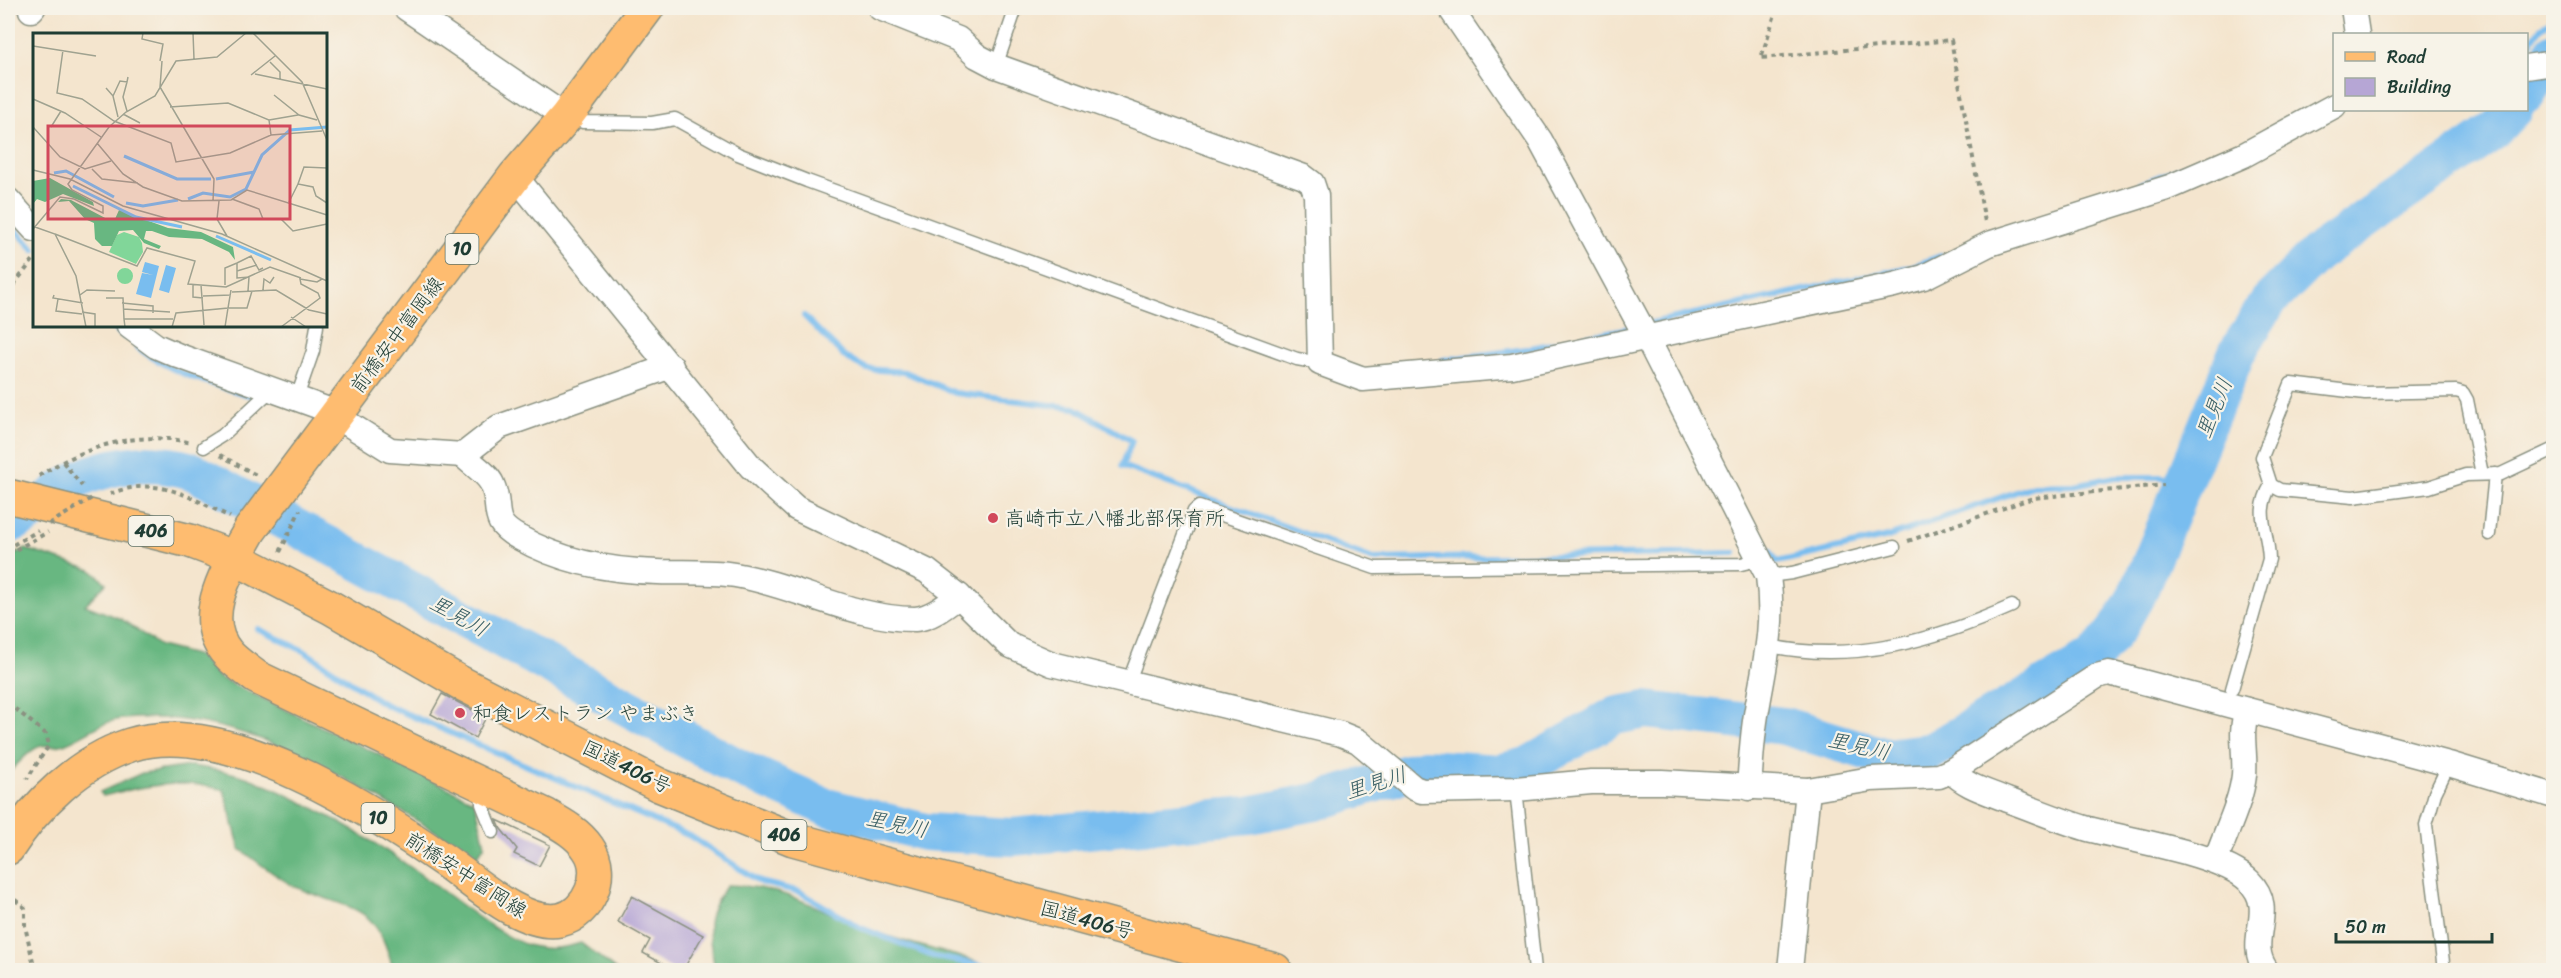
<svg xmlns="http://www.w3.org/2000/svg" width="2561" height="978" font-family="Sriracha,'Klee One',sans-serif">
<rect width="100%" height="100%" fill="#f7f3e8"/>
<filter id="ink" filterUnits="userSpaceOnUse"><feTurbulence type="fractalNoise" baseFrequency=".0167" numOctaves="2"/><feDisplacementMap in="SourceGraphic" scale="12" xChannelSelector="R" yChannelSelector="G"/><feConvolveMatrix kernelMatrix="1 2 1 2 8 2 1 2 1" color-interpolation-filters="sRGB"/></filter>
<filter id="wash" filterUnits="userSpaceOnUse"><feTurbulence type="fractalNoise" baseFrequency=".008" numOctaves="4" result="noise"/><feDisplacementMap in="SourceGraphic" scale="24" xChannelSelector="R" yChannelSelector="G"/><feGaussianBlur stdDeviation="1.35" result="paint"/><feColorMatrix in="noise" values="0 0 0 0 0 0 0 0 0 0 0 0 0 0 0 0 0 1.4 0 .05"/><feComposite in="paint" operator="in"/></filter>
<g filter="url(#wash)">
<rect width="100%" height="100%" fill="#f4e5ce"/>
<g fill="#68b781" stroke="#447a5a" stroke-width="1.5">
<path d="M26,549L91,570L106,583L85,605L121,619L160,646L199,656L220,678L475,801L485,845L475,859C447,837 418,821 387,803C308,755 219,709 123,719C99,721 83,738 61,745C54,747 46,744 38,747C28,751 16,766 8,774V557Z"/>
<path d="M191,766C210,769 231,771 249,778C304,800 365,835 413,869C442,889 499,938 531,946C548,951 565,948 581,943L616,970H393C377,902 354,912 298,888C278,879 258,862 240,849L224,790C184,778 142,786 103,796L100,792L142,773Z"/>
<path d="M727,885C791,887 820,912 876,932C916,947 960,954 1000,970H715C709,930 701,920 727,885Z"/>
</g>
<g fill="none" stroke-linecap="round" stroke-linejoin="round">
<g stroke="#79bdef" stroke-width="6">
<polyline points="2526,49 2541,27 2554,20"/>
<polyline points="2140,184 2211,156"/>
<polyline points="8,221 34,250"/>
<polyline points="804,316 845,357 867,369 905,372 955,393 1075,408 1132,441 1122,466 1373,559 1735,553"/>
<polyline points="1647,324 1910,267 1941,256"/>
<polyline points="111,326 125,337"/>
<path d="M137,347C174,376 218,385 262,399"/>
<polyline points="1443,360 1526,349 1634,327"/>
<polyline points="1770,551 1777,562 1888,537 2033,486 2074,485 2116,477 2161,477 2184,480"/>
<polyline points="258,629 304,651 384,704 690,836 760,882 800,892 861,928 935,957 1007,970"/>
</g>
<g stroke="#79bdef" stroke-width="38">
<polyline points="2526,95 2554,51"/>
<path d="M8,525C28,518 44,502 62,489C100,464 149,458 192,471L739,768L826,807L925,832L1012,837L1249,815L1315,802L1424,768L1499,773L1527,766L1614,716L1646,710L1784,726L1886,757L1930,752L2094,657L2119,626L2139,591L2237,352L2268,302L2316,254L2494,131L2514,110"/>
</g>
</g>
<g id="blocks">
<g fill="#b6a6d5">
<polygon points="442,694 486,717 475,738 431,714"/>
<polygon points="497,820 550,845 539,866 514,854 517,849 501,829"/>
<polygon points="632,896 703,935 683,970 674,970 643,953 650,940 618,922"/>
</g>
</g>
</g>
<g filter="url(#ink)">
<use href="#blocks" fill-opacity="0" stroke="#8a9181" stroke-width="1.5"/>
<g fill="none" stroke-linecap="round" stroke-linejoin="round">
<defs>
<g id="service">
<polyline points="996,66 1016,8"/>
<polyline points="567,117 583,122 652,123 675,119 738,154 807,181 1297,359 1320,363"/>
<polyline points="296,400 313,351 317,326"/>
<polyline points="204,447 223,435 271,390"/>
<polyline points="2482,474 2467,400 2463,393 2456,391 2365,393 2291,384 2262,457 2271,485 2280,490 2353,497 2429,487 2466,475 2501,474 2554,449"/>
<polyline points="2489,534 2495,474"/>
<polyline points="1768,576 1792,573 1894,547"/>
<path d="M1770,646C1854,664 1935,640 2012,606"/>
<polyline points="1128,683 1194,511 1199,507 1375,568 1741,564 1761,559"/>
<path d="M2232,689L2269,559C2268,528 2254,514 2271,485"/>
<polyline points="481,787 482,804 493,832"/>
<polyline points="1516,789 1535,970"/>
<polyline points="2444,970 2426,825 2435,793 2449,764"/>
</g>
<g id="minor">
<polyline points="406,8 566,117"/>
<polyline points="880,8 958,39 977,56 996,66 1304,177 1312,183 1316,195 1320,363 1363,379 1512,366 1894,285 1924,277 1989,244 2170,187 2244,155 2334,106"/>
<path d="M1450,8L1540,140L1647,338L1768,576C1775,625 1765,662 1757,709C1752,735 1751,762 1749,788"/>
<polyline points="2353,8 2357,34"/>
<polyline points="31,10 33,8"/>
<polyline points="2526,67 2554,63"/>
<polyline points="515,176 751,467 796,508 927,571 959,596 1009,645 1052,664 1341,734 1358,741 1414,788 1422,791 1516,789 1591,782 1662,782 1808,790 1871,779 1939,776 1951,771 2097,676 2109,673 2449,764 2554,796"/>
<polyline points="8,200 34,229"/>
<polyline points="129,326 156,346 179,356 323,408 390,450 463,455 499,427 671,366"/>
<path d="M463,455C471,464 487,473 492,484C503,508 488,521 518,537C560,561 610,571 658,572C683,573 709,571 735,575C796,585 853,619 915,619C931,618 947,605 959,596"/>
<path d="M1951,771C1967,787 1986,791 2007,800C2033,809 2058,820 2085,828C2126,840 2221,853 2249,881C2279,911 2244,939 2266,970"/>
<path d="M2216,860C2225,833 2241,803 2244,775C2246,752 2239,733 2247,710"/>
<polyline points="1790,970 1808,790"/>
</g>
<path id="primary" d="M8,848C36,804 79,762 130,745C225,715 370,809 445,861C475,882 522,927 560,920C589,914 606,873 588,848C578,833 561,824 545,815L256,677C247,670 235,662 228,654C195,617 231,565 250,530L515,176L566,117L647,8"/>
<polyline id="trunk" points="8,496 190,541 235,558 330,607 459,682 659,785 793,839 1275,970"/>
</defs>
<use href="#service" stroke="#8a9181" stroke-width="15"/>
<use href="#minor" stroke="#8a9181" stroke-width="27"/>
<use href="#primary" stroke="#8a9181" stroke-width="36"/>
<use href="#trunk" stroke="#8a9181" stroke-width="36"/>
<g stroke="#8a9181" stroke-width="4" stroke-dasharray="4.5 4.5" stroke-linecap="butt">
<polyline points="1777,8 1761,58 1951,40 1985,222"/>
<polyline points="8,292 34,259"/>
<polyline points="220,455 258,476"/>
<polyline points="63,462 82,486"/>
<path d="M39,476C82,447 139,429 191,443"/>
<path d="M110,494C157,475 188,496 230,517"/>
<polyline points="1908,541 2033,498 2164,485"/>
<polyline points="13,552 11,546 38,531"/>
<polyline points="280,552 300,510"/>
<polyline points="8,554 48,532"/>
<polyline points="8,703 46,734 49,745 27,779"/>
<polyline points="8,894 25,908 25,926 35,970"/>
</g>
<use href="#service" stroke="#fff" stroke-width="12"/>
<use href="#minor" stroke="#fff" stroke-width="24"/>
<use href="#primary" stroke="#febc70" stroke-width="33"/>
<use href="#trunk" stroke="#febc70" stroke-width="33"/>
<polyline stroke="#8a9181" stroke-width="4" stroke-dasharray="4.5 4.5" stroke-linecap="butt" points="49,524 92,498"/>
</g>
</g>
<g fill="#d1495b" stroke="#f7f3e8" stroke-width="2">
<circle cx="993" cy="518" r="6"/>
<circle cx="460" cy="713" r="6"/>
</g>
<g text-anchor="middle" dominant-baseline="central" stroke-width="4.5" stroke-linejoin="round" paint-order="stroke">
<g fill="#f7f3e8" stroke="#60746a" stroke-width="1.5">
<rect x="445.5" y="234" width="33" height="30" rx="4.5"/>
<rect x="128.5" y="516" width="45" height="30" rx="4.5"/>
<rect x="361.5" y="803" width="33" height="30" rx="4.5"/>
<rect x="761.5" y="820" width="45" height="30" rx="4.5"/>
</g>
<g font-size="18" font-weight="bold" fill="#1f3d34">
<text x="462" y="249">10</text>
<text x="151" y="531">406</text>
<text x="378" y="818">10</text>
<text x="784" y="835">406</text>
</g>
<g font-size="20" fill="#1f3d34" stroke="#f7f3e8">
<text transform="translate(397 335) rotate(-53)">前橋安中富岡線</text>
<text transform="translate(627 767) rotate(26)">国道406号</text>
<text transform="translate(466 875) rotate(33)">前橋安中富岡線</text>
<text transform="translate(1087 920) rotate(15)">国道406号</text>
</g>
<g font-size="20" fill="#1f3d34" stroke="#f7f3e8" text-anchor="start">
<text x="1005" y="518">高崎市立八幡北部保育所</text>
<text x="472" y="713">和食レストラン やまぶき</text>
</g>
<g font-size="21" font-style="italic" fill="#365d63" stroke="#f7f3e8">
<text transform="translate(2214 408) rotate(-68)">里見川</text>
<text transform="translate(459 616) rotate(29)">里見川</text>
<text transform="translate(1859 746) rotate(13)">里見川</text>
<text transform="translate(1376 783) rotate(-17)">里見川</text>
<text transform="translate(897 824) rotate(12)">里見川</text>
</g>
</g>
<g transform="translate(33 33)">
<rect width="294" height="294" fill="#f4e5ce"/>
<path d="M91,199L106,204L109,210L110,219L103,231L76,219L84,202ZM84 243a8 8 0 1 1 16 0a8 8 0 1 1-16 0Z" fill="#81d699"/>
<path d="M17,145L60,169L61,173L30,161L12,169L4,166L0,171V148ZM28,166L38,167L76,187L82,186L86,177L135,195L168,199L200,214L202,227L196,219L169,206L136,204L119,198H113L111,206L128,213L126,216L111,210L100,197L86,198L79,213H69L62,206L61,190L52,186L36,168L25,169Z" fill="#68b781"/>
<path d="M112,229L126,233L118,265L103,261L109,240L120,242L109,239ZM133,232L143,235L136,260L126,257Z" fill="#79bdef"/>
<path fill="none" stroke="#79bdef" stroke-width="3" d="M91,123L144,146H178M21,140L33,138L81,164M183,146L221,139M40,153L103,184L149,194M155,166L170,160L197,164L213,156L229,122L257,97L294,94M93,170L110,173L145,167M183,203L238,227"/>
<path fill="none" stroke="#9fa290" stroke-width="1.5" d="M110,0L109,6L130,11L127,28M160,0L161,26M220,0L269,49L294,107M0,13L63,23M30,17L24,60L49,66L81,88L138,110L143,129L197,120L238,102L289,98M129,28L127,54L181,146L180,168M237,29L247,39V46M222,41L294,56M218,42L242,23M73,55L80,63L87,48L94,49L95,44M241,62L266,82L284,87M80,63L85,84M0,66L32,80L68,104M137,74L195,70L236,87L238,102M94,78L90,64L94,49M90,81L107,90M236,87L265,82M0,94L27,124L52,136L78,128M18,94L28,78M64,110L90,141L110,154L149,168L198,167L214,157L294,182M294,135L271,134L265,151L280,154L283,163L294,170M59,136L69,146L105,150M0,137L37,146L90,173L189,201L294,248M199,166L226,176L230,186H248L260,198L294,191M186,168L184,186L194,203M256,169L265,151M2,194L22,201L43,243L53,294M0,196L27,164L41,166L70,180V173L39,157L35,151L76,94L93,79L122,63L143,28L184,24L213,0M22,201L104,233L114,215L162,228L155,251L193,254L237,234L268,245M204,230V245L216,244L215,258M204,238L224,232M160,252V264L170,265M168,252L171,292M192,252V235L204,230L218,223L226,237L230,235M230,257L231,246L237,250L241,244M199,259L243,257L276,277L294,281M21,262L20,265L50,270M47,262L54,257L82,258M170,263L198,262M73,265H90L91,286M25,266L23,278L49,281M89,270L120,273V280M90,276L137,279M49,279L62,281V294M258,284L273,294M92,294L91,286H140M139,294L143,280L195,275L198,257M192,294L195,275H214L219,258M248,294L287,265L285,260L268,251L267,246L284,249L289,246"/>
<path fill="#d1495b" fill-opacity="0.15" stroke="#d1495b" stroke-width="3" d="M15,93H257V186H15Z"/>
<rect width="294" height="294" fill="none" stroke="#1f3d34" stroke-width="3"/>
</g>
<rect width="2561" height="978" fill="none" stroke="#f7f3e8" stroke-width="30"/>
<rect x="2333" y="33" width="195" height="78" fill="#f7f3e8" stroke="#a1aaa0" stroke-width="1.5"/>
<rect x="2345" y="52" width="30" height="9" fill="#febc70" stroke="#a1aaa0" stroke-width="1.5"/>
<text x="2387" y="63" font-size="18" fill="#1f3d34">Road</text>
<rect x="2345" y="78" width="30" height="18" fill="#b6a6d5" stroke="#a1aaa0" stroke-width="1.5"/>
<text x="2387" y="93" font-size="18" fill="#1f3d34">Building</text>
<path d="M2336 933v9h156v-9" fill="none" stroke="#1f3d34" stroke-width="3"/>
<text x="2345" y="933" font-size="18" fill="#1f3d34" stroke="#f7f3e8" stroke-width="4.5" paint-order="stroke">50 m</text>
</svg>
